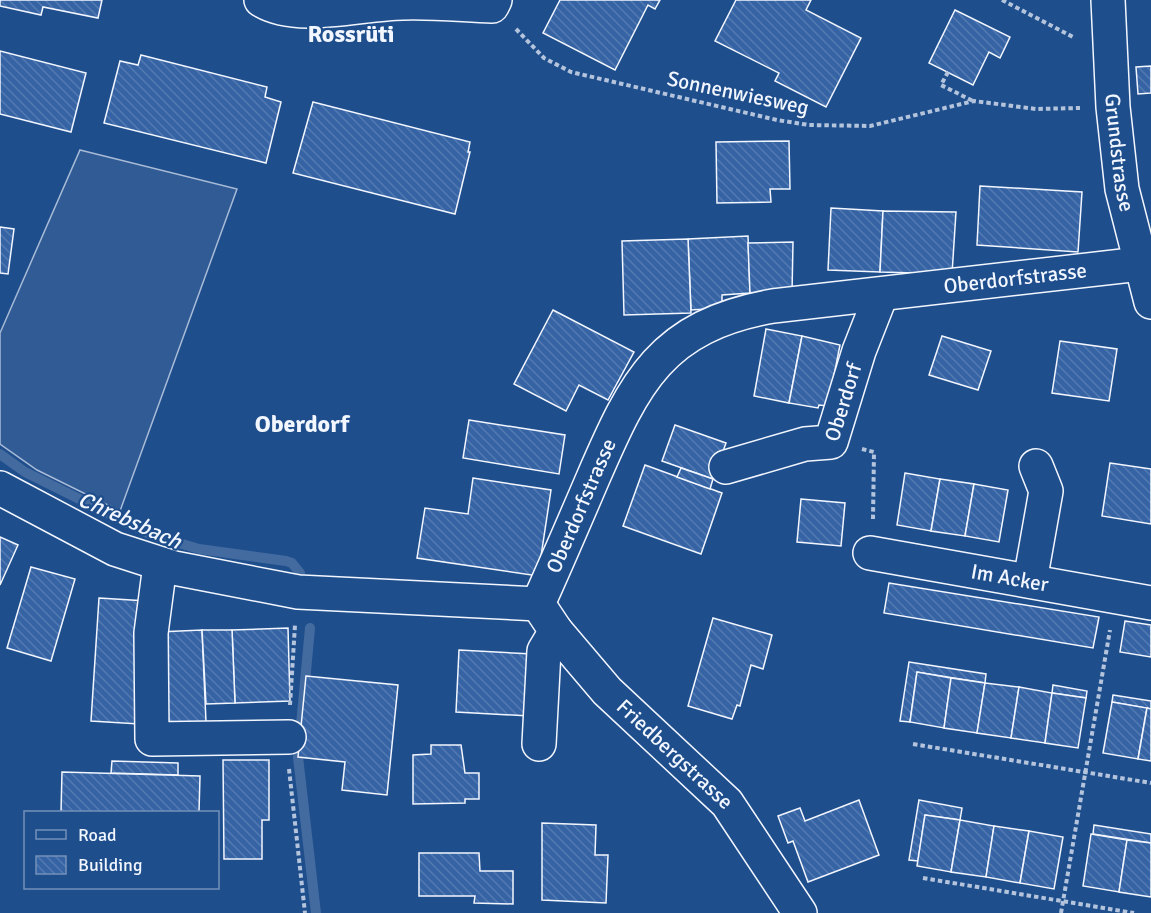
<svg xmlns="http://www.w3.org/2000/svg" width="1151" height="913" font-family="Signika,sans-serif">
<defs>
<pattern id="building-back-hatch" width="6" height="6" patternUnits="userSpaceOnUse" patternTransform="scale(1.5)"><rect width="6" height="6" fill="#3563a3"/><path d="M-1 5l2 2M0 0l6 6M5-1l2 2" fill="none" stroke="#537ab1"/></pattern>
</defs>
<rect width="100%" height="100%" fill="#1f4e8c"/>
<polygon fill="#305b95" stroke="#a8bbd7" stroke-width="1.5" points="80,150 237,189 120,511 37,470 0,444 0,333"/>
<g fill="none" stroke-linecap="round" stroke-linejoin="round">
<g stroke="#446ba0" stroke-width="10">
<polyline points="0,454 25,472 152,535 199,549 286,561 292,563 300,573"/>
<polyline points="310,628 298,757 316,913"/>
</g>
</g>
<g fill="url(#building-back-hatch)" stroke="#f2f6ff" stroke-width="1.5">
<polygon points="0,0 102,0 98,18 43,7 41,15 0,6"/>
<polygon points="560,0 660,0 655,9 648,5 615,70 543,33"/>
<polygon points="736,0 811,0 806,10 861,38 826,107 775,81 779,73 715,41"/>
<polygon points="955,10 1010,37 1000,58 989,52 973,85 929,63"/>
<polygon points="0,51 86,73 71,132 0,114"/>
<polygon points="141,55 267,87 265,97 281,102 266,163 104,123 120,61 138,65"/>
<polygon points="1151,66 1151,93 1138,94 1136,67"/>
<polygon points="313,102 470,142 468,152 470,152 455,214 293,173"/>
<polygon points="789,141 790,189 770,189 771,202 717,203 716,142"/>
<polygon points="980,186 1082,192 1078,252 977,245"/>
<polygon points="831,208 883,211 880,272 828,270"/>
<polygon points="883,211 956,212 952,274 880,272"/>
<polygon points="0,227 14,229 8,274 0,273"/>
<polygon points="748,236 750,293 722,295 722,308 691,310 688,239"/>
<polygon points="688,239 691,313 624,315 622,241"/>
<polygon points="793,242 792,293 750,293 748,243"/>
<polygon points="553,310 634,352 608,400 579,385 566,411 514,384"/>
<polygon points="766,329 802,336 789,403 754,396"/>
<polygon points="802,336 840,345 828,406 819,405 818,408 789,403"/>
<polygon points="942,336 991,351 978,390 929,375"/>
<polygon points="1060,341 1117,349 1109,401 1052,393"/>
<polygon points="469,420 565,435 559,474 463,458"/>
<polygon points="675,425 726,443 713,479 662,461"/>
<polygon points="1110,463 1151,469 1151,524 1102,516"/>
<polygon points="645,465 722,493 701,554 623,526"/>
<polygon points="681,468 713,479 710,489 677,477"/>
<polygon points="905,473 940,479 931,531 897,525"/>
<polygon points="473,478 551,490 538,576 417,558 425,508 468,514"/>
<polygon points="940,479 974,484 965,536 931,531"/>
<polygon points="974,484 1008,490 999,542 965,536"/>
<polygon points="801,499 845,503 841,546 797,542"/>
<polygon points="0,537 18,545 0,585"/>
<polygon points="31,567 75,579 51,661 7,648"/>
<polygon points="889,583 1099,617 1093,648 884,613"/>
<polygon points="99,598 147,601 139,724 91,721"/>
<polygon points="713,618 772,635 763,669 751,665 740,706 737,705 732,719 688,706"/>
<polygon points="1125,621 1151,625 1151,657 1120,652"/>
<polygon points="288,628 290,701 235,703 232,630"/>
<polygon points="202,630 206,722 162,723 158,632"/>
<polygon points="202,630 232,630 235,703 206,704"/>
<polygon points="459,650 532,654 529,716 456,712"/>
<polygon points="909,662 986,674 985,683 917,672 910,722 900,721"/>
<polygon points="917,672 951,678 944,728 910,722"/>
<polygon points="306,676 398,685 387,795 342,790 345,762 298,757"/>
<polygon points="951,678 985,683 977,733 944,728"/>
<polygon points="985,683 1019,687 1011,738 977,733"/>
<polygon points="1053,685 1087,691 1086,698 1052,693"/>
<polygon points="1019,687 1052,693 1045,743 1011,738"/>
<polygon points="1052,693 1086,698 1078,748 1045,743"/>
<polygon points="1113,695 1151,701 1151,709 1112,702"/>
<polygon points="1112,702 1147,708 1138,759 1103,753"/>
<polygon points="1147,708 1151,709 1151,761 1138,759"/>
<polygon points="431,745 461,745 465,773 479,773 479,799 465,799 465,803 413,804 413,755 431,754"/>
<polygon points="223,760 269,760 269,820 262,820 262,859 224,859"/>
<polygon points="112,761 178,763 178,775 111,773"/>
<polygon points="62,772 200,776 199,812 61,812"/>
<polygon points="859,800 879,855 808,882 793,841 788,843 778,816 800,808 805,821"/>
<polygon points="919,800 962,808 960,820 925,815 918,861 909,860"/>
<polygon points="925,815 960,820 951,872 917,866"/>
<polygon points="960,820 994,826 986,877 951,872"/>
<polygon points="542,823 596,825 595,855 608,855 606,903 542,900"/>
<polygon points="1094,825 1151,834 1151,843 1093,834"/>
<polygon points="994,826 1029,831 1020,883 986,877"/>
<polygon points="1029,831 1063,837 1054,889 1020,883"/>
<polygon points="1091,834 1127,840 1119,892 1083,886"/>
<polygon points="1127,840 1151,843 1151,897 1119,892"/>
<polygon points="419,853 479,853 480,871 513,871 513,904 474,903 475,896 419,896"/>
</g>
<g fill="none" stroke-linecap="round" stroke-linejoin="round">
<defs>
<g id="minor">
<path d="M261,0C298,23 362,3 403,3C433,2 463,5 492,6L495,0"/>
<path id="s1" d="M1108,0L1113,107L1122,189L1151,302"/>
<path id="s2" d="M726,467L805,444L831,442L859,351L881,295"/>
<path id="s3" d="M0,488L115,549L174,568L298,592L538,604C557,562 575,520 593,478C635,381 661,326 773,306L1140,264"/>
<path id="s4" d="M870,553L1151,603"/>
<polyline points="160,565 151,633 152,739 289,737"/>
<polyline points="1030,581 1046,491 1036,466"/>
<path id="s5" d="M538,604L556,631L607,691L727,803L800,913"/>
<polyline points="539,744 544,651 556,631"/>
</g>
</defs>
<use href="#minor" stroke="#f2f6ff" stroke-width="36"/>
<g stroke="#b3c4dc" stroke-width="4" stroke-dasharray="4.5 3" stroke-linecap="butt">
<polyline points="1002,0 1075,38"/>
<polyline points="516,29 544,58 571,72 777,120 809,125 870,126 974,101 1036,109 1080,108"/>
<polyline points="948,72 941,85 973,101"/>
<polyline points="862,449 874,452 873,519"/>
<polyline points="290,705 295,625"/>
<polyline points="913,744 1151,783"/>
<polyline points="289,769 305,913"/>
<polyline points="923,878 1134,913"/>
<polyline points="1061,913 1110,630"/>
</g>
<use href="#minor" stroke="#1f4e8c" stroke-width="33"/>
</g>
<g text-anchor="middle" dominant-baseline="central" stroke-width="4.5" stroke-linejoin="round" paint-order="stroke">
<g font-size="21" fill="#f2f6ff" stroke="#1f4e8c">
<text transform="translate(738 93) rotate(12)">Sonnenwiesweg</text>
<text stroke="none"><textPath href="#s1" startOffset="153">Grundstrasse</textPath></text>
<text stroke="none"><textPath href="#s3" startOffset="1204">Oberdorfstrasse</textPath></text>
<text stroke="none"><textPath href="#s2" startOffset="150">Oberdorf</textPath></text>
<text stroke="none"><textPath href="#s3" startOffset="666">Oberdorfstrasse</textPath></text>
<text stroke="none"><textPath href="#s4" startOffset="142">Im Acker</textPath></text>
<text stroke="none"><textPath href="#s5" startOffset="204">Friedbergstrasse</textPath></text>
</g>
<g font-size="22" font-style="italic" fill="#f2f6ff" stroke="#1f4e8c">
<text transform="translate(130 520) rotate(24)">Chrebsbach</text>
</g>
<g font-size="24" font-weight="bold" fill="#f2f6ff" stroke="#1f4e8c">
<text x="351" y="34">Rossrüti</text>
<text x="302" y="424">Oberdorf</text>
</g>
</g>
<rect x="24" y="811" width="195" height="78" fill="#1f4e8c" stroke="#7391ba" stroke-width="1.5"/>
<rect x="36" y="830" width="30" height="9" fill="#1f4e8c" stroke="#7391ba" stroke-width="1.5"/>
<text x="78" y="841" font-size="18" fill="#f2f6ff">Road</text>
<rect x="36" y="856" width="30" height="18" fill="url(#building-back-hatch)" stroke="#7391ba" stroke-width="1.5"/>
<text x="78" y="871" font-size="18" fill="#f2f6ff">Building</text>
</svg>
